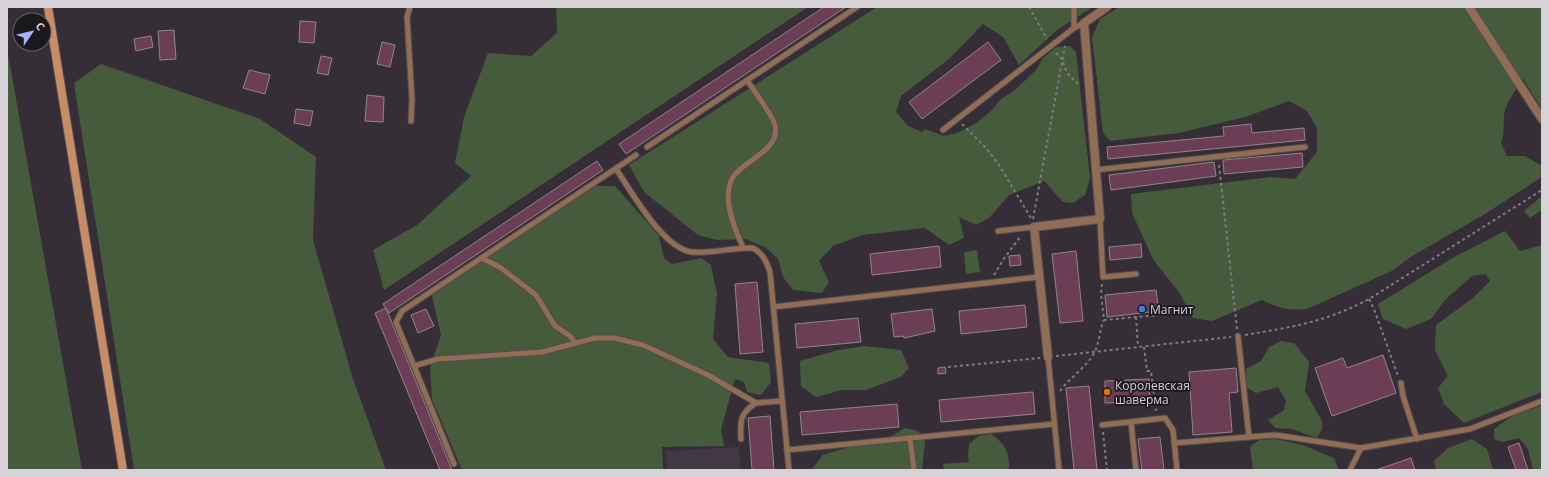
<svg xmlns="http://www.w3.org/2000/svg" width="1549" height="477" font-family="'Open Sans',sans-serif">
<rect width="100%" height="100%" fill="#362e37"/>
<polygon fill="#423745" points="739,447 741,470 667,470 665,451"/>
<g fill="#465a3c">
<polygon points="556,7 808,7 384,290 373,250 417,225 471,176 455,163 464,117 488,53 531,56 557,33"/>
<polygon points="877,7 1093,7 1057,30 1019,65 1003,37 983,24 949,59 901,96 896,112 908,126 922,132 925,129 944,136 957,133 978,122 993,109 1000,100 1016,89 1036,70 1043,58 1056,47 1070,46 1076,52 1090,178 1085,195 1073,203 1063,202 1044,181 1009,195 989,218 976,225 959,217 964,238 949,245 925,228 862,235 833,246 819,261 829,282 822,293 793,290 783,277 778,259 766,248 746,239 717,240 698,235 644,192 629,165"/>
<path d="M1119,7H1542V109L1523,79C1516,90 1506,102 1504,115C1503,125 1505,134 1501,143L1507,156H1525L1542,166L1540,178L1485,214L1409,258L1394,270L1307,309C1289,311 1278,308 1262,300L1212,321L1193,318L1179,292L1154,261L1132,213L1131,194L1271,177L1295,179L1317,152V128L1307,111L1289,101L1245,117L1179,133L1110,141L1103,133L1092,37L1100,19Z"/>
<polygon points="7,53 8,54 82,470 7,470"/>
<polygon points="101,64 260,119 316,157 313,240 353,379 386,470 134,470 74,83"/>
<polygon points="595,186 615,186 659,236 664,258 672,264 701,258 711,265 717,294 713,339 728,357 769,363 771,382 761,395 747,392 744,382 735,379 721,429 724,446 662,447 663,470 462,470 432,399 430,368 441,335 432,296 435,289"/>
<polygon points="1542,196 1542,210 1530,218 1524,211"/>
<polygon points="1505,231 1520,251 1542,245 1542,392 1464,423 1444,404 1438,388 1448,376 1435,350 1436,325 1473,298 1490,281 1486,274 1472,276 1445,300 1431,319 1406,329 1383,319 1378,304 1454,257"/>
<polygon points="977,250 980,272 966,274 964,252"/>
<polygon points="1281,341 1294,343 1309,362 1305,391 1322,421 1322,429 1317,438 1292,429 1275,428 1268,420 1284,410 1286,401 1278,387 1256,393 1246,387 1246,369 1261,361 1269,347"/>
<polygon points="864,346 901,350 909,368 901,377 866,390 842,390 816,397 801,386 800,361 838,350"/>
<polygon points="1542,405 1542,470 1533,470 1528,449 1519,438 1502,442 1494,439 1494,429 1512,416"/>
<polygon points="905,428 918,431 925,441 922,470 811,470 823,455 855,445 888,438"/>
<path d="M991,434C1005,444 1010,452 1009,470H944L943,464L969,462L968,455L969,444L979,436Z"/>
<polygon points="1275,439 1303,445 1334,458 1339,470 1253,470 1250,447 1259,440"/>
<polygon points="1472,439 1487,449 1493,470 1436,470 1434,461 1448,448"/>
</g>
<g fill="#6b3e56" stroke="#92858b">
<polygon points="824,7 846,7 626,154 619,144"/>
<polygon points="300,21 316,22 314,43 299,42"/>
<polygon points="174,30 176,59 160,60 158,31"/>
<polygon points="151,36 153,47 136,51 134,39"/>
<polygon points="382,42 395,45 390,67 377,64"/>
<polygon points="988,42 1001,60 922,119 909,102"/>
<polygon points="321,56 332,58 328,75 317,73"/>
<polygon points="249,70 270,75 265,94 243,88"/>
<polygon points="367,95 384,97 383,122 365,121"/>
<polygon points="296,109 313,111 310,126 294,123"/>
<polygon points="1251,124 1252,133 1304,128 1305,140 1108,159 1107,147 1224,136 1223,127"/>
<polygon points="1302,153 1303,167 1224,174 1223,160"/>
<polygon points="597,161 603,170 389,313 383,304"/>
<polygon points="1214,162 1216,176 1111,190 1109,175"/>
<polygon points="1141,244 1142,257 1110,260 1109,247"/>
<polygon points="939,246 941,267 872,275 870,254"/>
<polygon points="1076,251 1083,321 1060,323 1052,254"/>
<polygon points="1020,255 1021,265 1010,266 1009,256"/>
<polygon points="757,282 763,352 740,354 735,284"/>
<polygon points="1156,290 1159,311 1107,317 1105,295"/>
<polygon points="1025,305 1027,327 961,334 959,311"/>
<polygon points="386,308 452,470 440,470 375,313"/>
<polygon points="426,309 434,326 418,333 411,315"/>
<polygon points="932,309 935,331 904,338 903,336 894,337 891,314"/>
<polygon points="858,318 861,342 797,348 795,324"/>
<polygon points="1383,355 1396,393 1332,416 1315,368 1343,358 1347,368"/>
<polygon points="945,367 946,373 938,374 938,368"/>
<polygon points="1236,368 1238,392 1229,393 1232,432 1193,435 1189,372"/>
<polygon points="1149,379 1150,402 1105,403 1105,381"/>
<polygon points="1089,386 1097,470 1074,470 1066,388"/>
<polygon points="1033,392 1035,414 941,422 939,400"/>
<polygon points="897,404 899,427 802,435 800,412"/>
<polygon points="770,416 774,470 752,470 748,418"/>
<polygon points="1160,437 1164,470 1142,470 1138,439"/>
<polygon points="1519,443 1528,470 1516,470 1508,447"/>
<polygon points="1411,458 1415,470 1376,470"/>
</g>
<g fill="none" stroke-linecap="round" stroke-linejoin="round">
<defs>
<g id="lane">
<polyline points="410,7 407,17 412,99 411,121"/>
<polyline points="1074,7 1074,28"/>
<polyline points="943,130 1074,28 1084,23"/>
<polyline points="647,147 857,7"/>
<path d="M616,169C632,192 663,249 692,252C712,254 733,247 753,248C763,254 766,260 770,272L789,470"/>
<polyline points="1095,170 1305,147"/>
<polyline points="1100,219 1103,277 1136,274"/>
<polyline points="998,231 1034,227"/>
<path d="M743,247C734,228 721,197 733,177C744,160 781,150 775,125C772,114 754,91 747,80"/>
<polyline points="482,258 501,268 536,295 555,326 570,336 575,343"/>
<polyline points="773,307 1039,277"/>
<polyline points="1238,336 1249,437 1275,435 1361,448 1470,429 1542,401"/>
<polyline points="1048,357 1059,470"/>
<polyline points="414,366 438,359 542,352 595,338 614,338 643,345 708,375 756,403 782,401"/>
<polyline points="1401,383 1403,396 1417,439"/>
<polyline points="1131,422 1136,470"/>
<polyline points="1102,425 1165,418 1173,430 1177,470"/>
<polyline points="910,438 914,470"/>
<path d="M741,439C740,421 740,413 756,403"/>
<polyline points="1174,443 1249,437"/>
<polyline points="787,450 1054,424"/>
<polyline points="454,464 396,322 402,311 636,155"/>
<polyline points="1350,470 1361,448"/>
</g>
<g id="street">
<polyline points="1469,7 1542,119"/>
<polyline points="1048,357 1034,227 1100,219 1084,23 1107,7"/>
</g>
<polyline id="secondary" points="48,7 123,470"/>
</defs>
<use href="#lane" stroke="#534c54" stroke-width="7"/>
<use href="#street" stroke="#534c54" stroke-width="10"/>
<use href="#secondary" stroke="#534c54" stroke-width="10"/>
<g stroke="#817a82" stroke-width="2" stroke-dasharray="3 3" stroke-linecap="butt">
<polyline points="1029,7 1047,39"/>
<polyline points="1056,53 1062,59 1067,73 1079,85"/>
<polyline points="962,124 986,148 999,165 1031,218"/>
<polyline points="1219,165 1237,329"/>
<polyline points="1033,219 1065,46"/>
<polyline points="994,275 1003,260 1020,237"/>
<polyline points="1102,284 1101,294 1104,320 1159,315"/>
<polyline points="1369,299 1374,309 1398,376"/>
<polyline points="1136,317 1138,347"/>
<path d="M1245,335C1292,327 1326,322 1369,299L1542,190"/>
<polyline points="1144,347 1147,371 1151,371 1156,411"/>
<polyline points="1056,356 1231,337"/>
<polyline points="948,367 1040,358"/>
<path d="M1060,391C1070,377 1086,368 1094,353C1100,343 1099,330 1104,320"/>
<polyline points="1103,432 1107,470"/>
</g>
<use href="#lane" stroke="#916d54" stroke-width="5"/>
<use href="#street" stroke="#916d54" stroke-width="8"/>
<use href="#secondary" stroke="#c78e65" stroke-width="8"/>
</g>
<circle fill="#3f7fe0" stroke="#1b181c" stroke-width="1.5" cx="1142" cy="309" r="4"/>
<circle fill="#e8710a" stroke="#1b181c" stroke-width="1.5" cx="1107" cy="392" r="4"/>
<g text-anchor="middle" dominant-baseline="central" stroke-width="3.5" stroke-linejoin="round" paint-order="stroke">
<g font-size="12" fill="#d6d2d7" stroke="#1b181c" text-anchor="start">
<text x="1150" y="309">Магнит</text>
<text x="1115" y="385">Королевская<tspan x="1115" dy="14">шаверма</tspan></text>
</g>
</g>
<rect width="1549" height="477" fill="none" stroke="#d6d2d7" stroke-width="16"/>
<g transform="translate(32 32) rotate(55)"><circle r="19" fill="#1b181c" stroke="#666267"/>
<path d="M0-3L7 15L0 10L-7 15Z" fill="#a4b1fc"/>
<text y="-6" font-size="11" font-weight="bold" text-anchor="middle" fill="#d6d2d7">С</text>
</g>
</svg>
